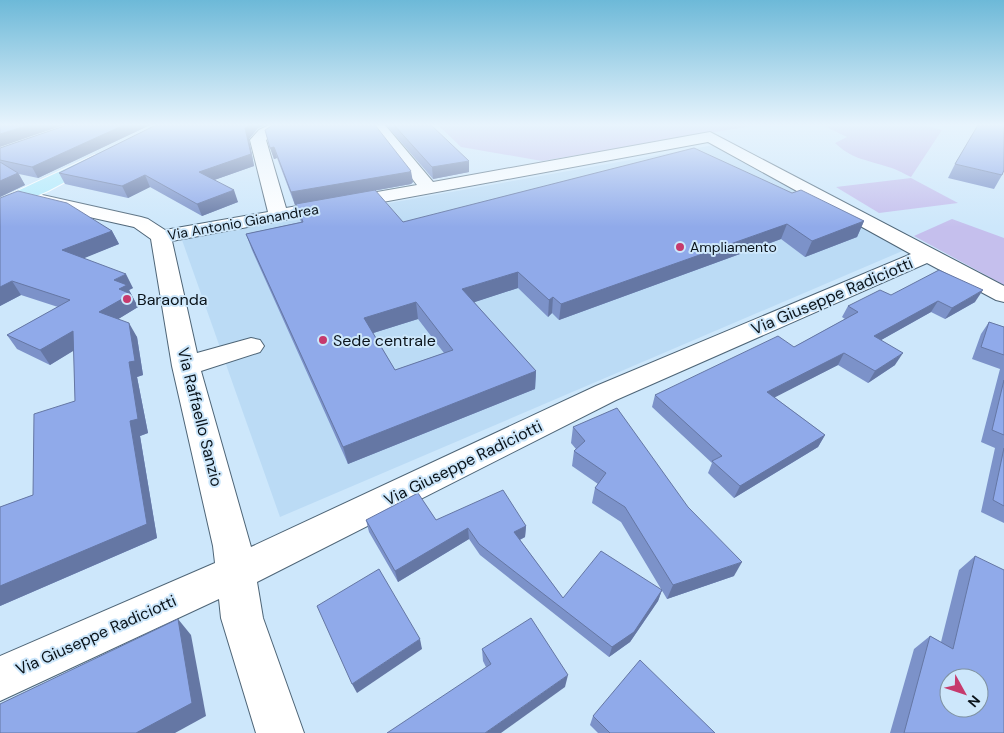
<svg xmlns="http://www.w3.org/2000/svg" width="1004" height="733" font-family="'DM Sans',sans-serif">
<rect width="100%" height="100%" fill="#cde7fb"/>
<polygon fill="#bbdbf5" points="714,145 907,249 280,517 182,240"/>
<g fill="#c5bfed">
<polygon points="438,125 757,125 542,161 461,147"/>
<path d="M822,125H925L942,130L911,177C903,173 894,168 885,166C864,159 852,159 835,143L847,137Z"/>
<polygon points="911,178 958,203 879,213 836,187"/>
<polygon points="952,219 1004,238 1004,285 914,236"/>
</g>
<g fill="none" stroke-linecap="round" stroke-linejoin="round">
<defs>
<path id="minor" d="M269,125H287L266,140L286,208L417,185L371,125H385L433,182L710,132L1004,286V302L996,300L927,263L616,400L257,582L263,618L304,733H256L221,618L219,599L0,701V656L215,563L213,546L172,366L151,239L134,227L31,204L29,200L31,196L38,194L141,217L148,219L165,230L268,212L250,140L259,130ZM708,142L911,254L596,386L251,547L201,371L260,352L264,346L260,340L251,338L197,353L172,241Z"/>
<polygon id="major" points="95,155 101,157 103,160 101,163 48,191 0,212 0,199"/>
</defs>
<use href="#minor" stroke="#4e6577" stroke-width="2"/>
<use href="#major" stroke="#fff" stroke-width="2"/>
<use href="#minor" fill="#fff" fill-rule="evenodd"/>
<use href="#major" fill="#afebfc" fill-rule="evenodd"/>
</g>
<g fill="#7c92c9" fill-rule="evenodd">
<polygon points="67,125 150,125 38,178 19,174 25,185 0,197 0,148"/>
<polygon points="156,125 266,125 258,128 249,139 254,166 214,180 238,202 202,216 150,187 128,198 65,184 59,173"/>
<polygon points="386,125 431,125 469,172 433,179"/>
<polygon points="265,130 413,182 411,184 295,205 277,158 274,159"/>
<polygon points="955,164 1002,175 994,189 948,178"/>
<path d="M792,193L864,221L857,237L805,257L781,239L559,320L552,313L548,317L518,288L474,302L536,371L535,389L348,464L252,250L246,234L301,222L296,204L403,222ZM418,319L444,353L395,370L373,333Z"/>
<polygon points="0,198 112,231 119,244 83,258 133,288 129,290 138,307 118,319 137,337 143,375 137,377 148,433 140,436 157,538 0,606 0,507 33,495 75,401 74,350 50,365 17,349 7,335 58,307 21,295 0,306"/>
<polygon points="891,295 975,302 945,319 931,312 881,340 895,365 868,383 838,365 774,397 825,435 818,447 734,498 708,473 712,463 652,407 655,395 794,347 845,319 842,317 848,306"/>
<polygon points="989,322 1004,327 1004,523 981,512 995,448 981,442 1000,369 972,359 981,334"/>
<polygon points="573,427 734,576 667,599 621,522 592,503 595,488 598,484 572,466 574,451 576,449 571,443"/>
<polygon points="366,520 436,520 526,526 525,537 520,540 563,598 662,590 658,601 630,642 609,657 480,555 469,539 398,582 369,532"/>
<polygon points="975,556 1004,733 890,733 914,649 930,636 941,642 959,570"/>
<polygon points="482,649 565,687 486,667 483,661"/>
<polygon points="593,716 715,733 598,733 590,725"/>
</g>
<g fill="#6577a4">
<polygon points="29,125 64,125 0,147 0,134"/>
<polygon points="124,125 150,125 38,178 32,167"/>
<polygon points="249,125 266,125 258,128 249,139 254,166 203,184 199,172"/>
<polygon points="274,147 277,158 274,159 270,148"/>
<polygon points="469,161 469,172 433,179 432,167"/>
<polygon points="411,171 413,182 411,184 295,205 291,192"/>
<polygon points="18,173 25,185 0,197 0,181"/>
<polygon points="145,175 150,187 128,198 122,186"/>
<polygon points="234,190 238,202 202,216 197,204"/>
<polygon points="864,221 857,237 805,257 812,241"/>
<polygon points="787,224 781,239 559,320 561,304"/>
<polygon points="112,231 119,244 70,264 62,250"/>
<polygon points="518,272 518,288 463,306 462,289"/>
<polygon points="126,274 133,288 129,290 138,307 107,326 99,312 114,280"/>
<polygon points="12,281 21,295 0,306 0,287"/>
<polygon points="983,290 975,302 945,319 952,308"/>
<polygon points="553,297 552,313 548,317 549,300"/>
<polygon points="938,301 931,312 867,348 874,336"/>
<polygon points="416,302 418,319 367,335 364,318"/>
<polygon points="129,323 137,337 143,375 137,377 148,433 140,436 157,538 0,606 0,586 130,421 129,362"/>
<polygon points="73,331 83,345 50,365 40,350"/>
<polygon points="844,353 838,365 762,404 767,392"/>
<polygon points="903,353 895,365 868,383 875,371"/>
<polygon points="536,371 535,389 348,464 343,447"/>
<polygon points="825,435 818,447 734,498 740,486"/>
<polygon points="526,526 525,537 513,543 514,532"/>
<polygon points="468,528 469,539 398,582 395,571"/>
<polygon points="742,562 734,576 667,599 673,585"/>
<polygon points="662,590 658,601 630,642 609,657 612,647"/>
<polygon points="178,619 191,635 206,716 175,733 136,733"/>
<polygon points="420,639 422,649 357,693 352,684"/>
<polygon points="568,675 565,687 501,733 485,733"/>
</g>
<g fill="#90aaea" stroke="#6577a4" fill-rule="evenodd">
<polygon points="0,125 29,125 0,134"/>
<polygon points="67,125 124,125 32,167 0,160 0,148"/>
<polygon points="156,125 249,125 245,128 251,154 199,172 234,190 197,204 145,175 122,186 59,173"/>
<polygon points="273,125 375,125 411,171 409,172 291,192 274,147 270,148 265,130"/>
<polygon points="394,125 431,125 469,161 432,167"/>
<polygon points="978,125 1004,125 1004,170 1002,175 955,164"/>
<path d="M694,148L792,193L801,190L864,221L812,241L787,224L561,304L553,297L549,300L518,272L462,289L536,371L343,447L246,234L303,222L296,204L375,190L403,222ZM416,302L453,350L395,370L364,318Z"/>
<polygon points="0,162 18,173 0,181"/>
<polygon points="18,191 67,203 112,231 62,250 126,274 114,280 127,285 119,289 131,294 99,312 129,323 135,361 129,362 138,419 130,421 147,524 0,586 0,507 33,495 34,414 75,401 73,331 40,350 7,335 70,300 12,281 0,287 0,198"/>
<polygon points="939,270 983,290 952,308 938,301 874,336 903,353 875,371 844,353 767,392 825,435 740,486 712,461 722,456 655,395 778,336 794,347 858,312 848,306 880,290 891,295"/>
<polygon points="989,322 1004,327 1004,355 981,347"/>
<polygon points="1004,380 1004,435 992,430"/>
<polygon points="617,408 688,507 742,562 673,585 625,507 595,488 606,473 574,451 585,441 573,427"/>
<polygon points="1004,448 1004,506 993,500"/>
<polygon points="503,490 526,526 514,532 563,598 601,551 662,590 634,632 612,647 479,544 468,528 395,571 366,520 418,493 436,520"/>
<path d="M975,556L1004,570V733H904L930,636L953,649ZM949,678H979V708H949Z"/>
<polygon points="379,569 420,639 352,684 317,606"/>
<polygon points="531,618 568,675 485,733 387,733 491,664 482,649"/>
<polygon points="178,619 192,703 136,733 0,733 0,704"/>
<polygon points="640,660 715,733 610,733 593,716"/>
</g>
<linearGradient id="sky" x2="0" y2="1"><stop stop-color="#6db9d8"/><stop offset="0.55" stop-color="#e8f4fd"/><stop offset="1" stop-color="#e8f4fd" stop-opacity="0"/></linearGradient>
<rect width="1004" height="227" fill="url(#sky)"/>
<g fill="#c63a6d" stroke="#cde7fb" stroke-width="2">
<circle cx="680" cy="247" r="5"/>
<circle cx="127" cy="299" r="5"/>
<circle cx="323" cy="340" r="5"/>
</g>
<g text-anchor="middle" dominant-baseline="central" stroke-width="4" stroke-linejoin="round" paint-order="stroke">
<g font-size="14" fill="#0a131a" stroke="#cde7fb">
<text transform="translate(243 222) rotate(-10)">Via Antonio Gianandrea</text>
</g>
<g font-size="14" fill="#0a131a" stroke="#cde7fb" text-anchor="start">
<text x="690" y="247">Ampliamento</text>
</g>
<g font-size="16" fill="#0a131a" stroke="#cde7fb">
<text transform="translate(832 296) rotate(-23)">Via Giuseppe Radiciotti</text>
<text transform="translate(200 417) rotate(76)">Via Raffaello Sanzio</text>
<text transform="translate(463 463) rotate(-26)">Via Giuseppe Radiciotti</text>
<text transform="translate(96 635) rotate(-24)">Via Giuseppe Radiciotti</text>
</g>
<g font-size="16" fill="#0a131a" stroke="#cde7fb" text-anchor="start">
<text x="137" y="299">Baraonda</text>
<text x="333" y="340">Sede centrale</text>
</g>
</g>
<g transform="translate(964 693) rotate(130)"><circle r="24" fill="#cde7fb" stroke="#7f92a1"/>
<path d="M0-4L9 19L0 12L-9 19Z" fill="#c63a6d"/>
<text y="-8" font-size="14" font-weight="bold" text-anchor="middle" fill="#0a131a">N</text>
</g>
</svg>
